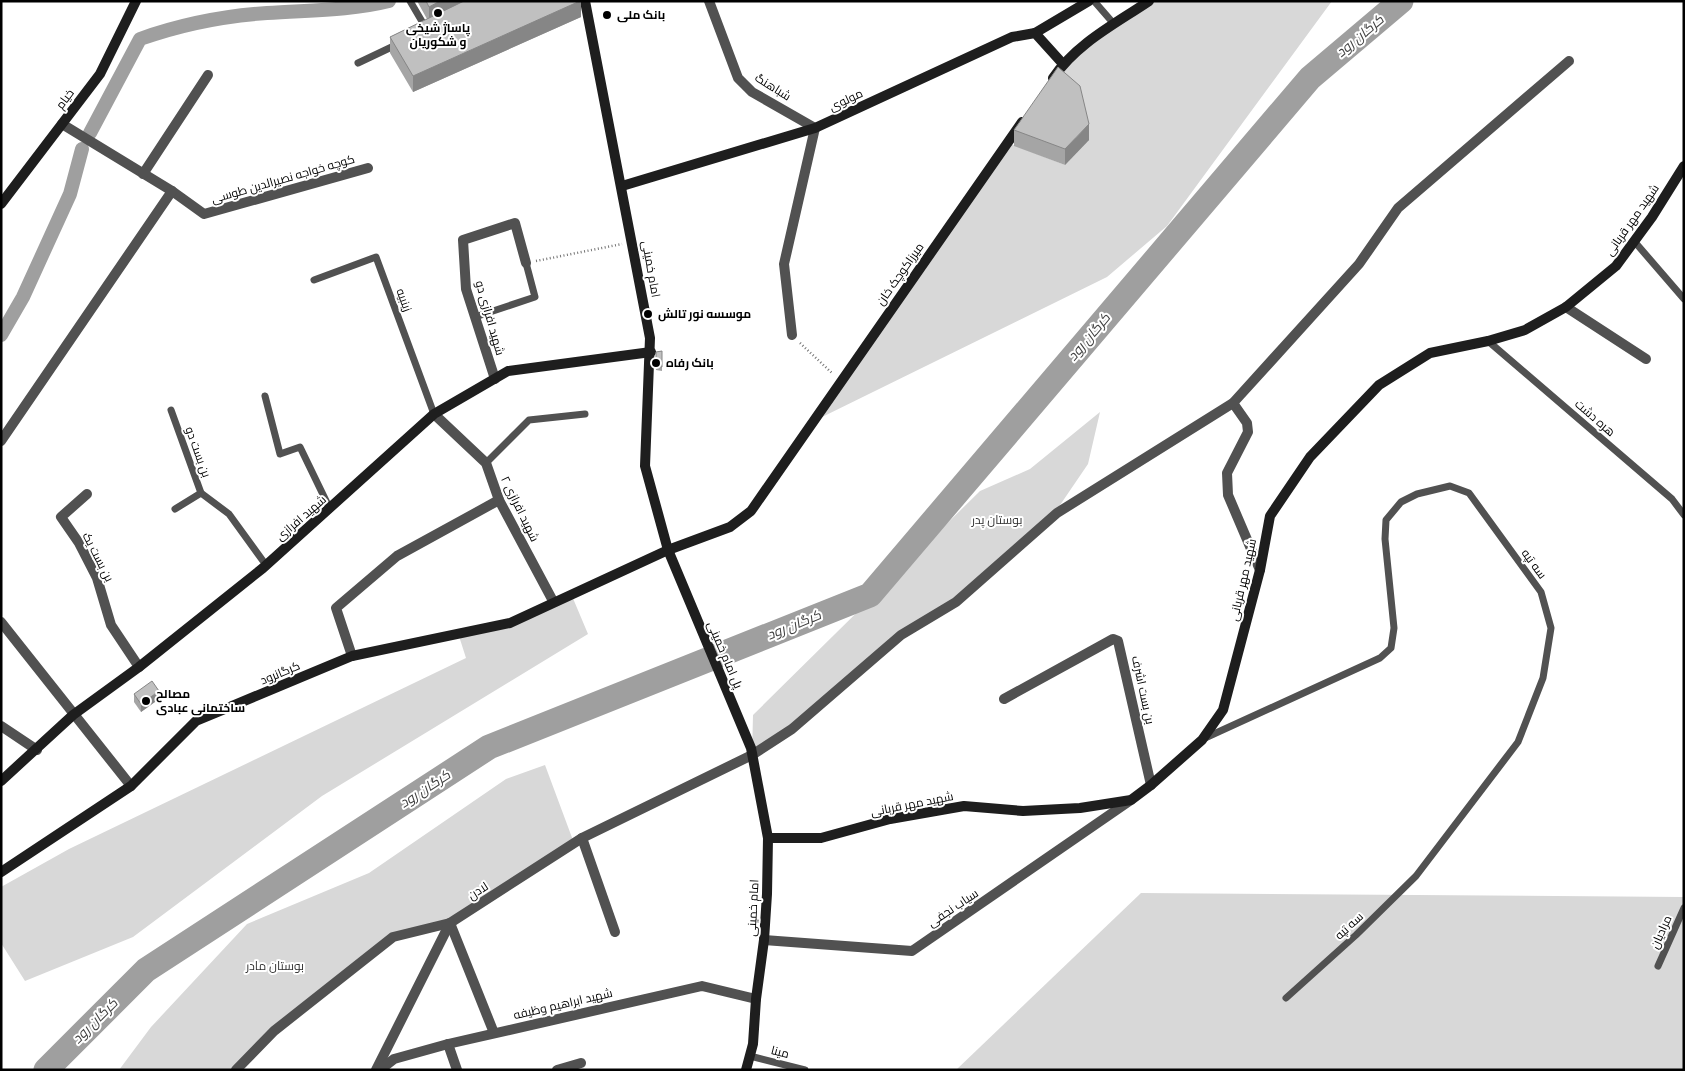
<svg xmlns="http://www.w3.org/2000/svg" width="1685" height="1071" font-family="'Fira Sans Condensed',Cairo,sans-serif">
<rect width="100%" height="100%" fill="#fff"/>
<g fill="#d8d8d8">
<polygon points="1150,1 1332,1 1167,226 1107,277 816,420 1008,143 1065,165 1088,141 1080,102 1053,78 1063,64"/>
<polygon points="1100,412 1088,464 1056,511 956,601 901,635 792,729 752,755 753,715 980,491 1030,469"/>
<polygon points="572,596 588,634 322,796 133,937 25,981 1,943 1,887 69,849 466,658 458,633 510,623"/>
<polygon points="545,765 574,843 450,923 393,937 274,1031 236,1070 119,1070 151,1027 247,924 369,873 506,779"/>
<polygon points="1141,893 1684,897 1684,1070 956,1070"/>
</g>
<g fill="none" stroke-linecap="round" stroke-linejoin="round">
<g stroke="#9f9f9f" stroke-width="14">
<path d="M90,133L140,39C182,24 223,16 267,13C308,10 349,11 389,1"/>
<polyline points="1,335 23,297 70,194 82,149"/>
</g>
<polyline stroke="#9f9f9f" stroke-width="25" points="46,1070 146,970 489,747 870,595 1310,78 1401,1"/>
<g stroke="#737373" stroke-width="2.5" stroke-dasharray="1 2.5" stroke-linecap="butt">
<polyline points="536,261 622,244"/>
<polyline points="800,343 833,374"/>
</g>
<g stroke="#515151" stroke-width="7">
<polyline points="410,1 427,30"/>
<polyline points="1094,1 1114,24"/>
<polyline points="358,63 398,44"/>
<polyline points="1634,241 1684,299"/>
<polyline points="314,280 376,257 434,414"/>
<polyline points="475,317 535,297 526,263"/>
<polyline points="1488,341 1672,499 1684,515"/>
<polyline points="265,396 280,454 300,447 330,509"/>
<polyline points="171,410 201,493 229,514 266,565"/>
<polyline points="486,463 529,420 585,414"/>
<polyline points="175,509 201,493"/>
<polyline points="1205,738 1380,658 1391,648 1394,628 1385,539 1386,520 1401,502 1417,494 1450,486 1469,493 1541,592 1551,628 1543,678 1518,742 1416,876 1356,935 1286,998"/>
<polyline points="1658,966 1684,908"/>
<polyline points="750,1056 805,1070"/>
</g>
<g stroke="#515151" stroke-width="10">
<polyline points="709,1 738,78 752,92 815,128 784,264 792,335"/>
<polyline points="62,124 172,191 204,214 368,168"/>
<polyline points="143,174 208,75"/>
<polyline points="1566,307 1646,359"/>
<polyline points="495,379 466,289 463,240 515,223 526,263"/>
<polyline points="1233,403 1247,423 1248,432 1227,473 1228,495 1260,570"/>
<polyline points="434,414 486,463 499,500 553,601"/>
<polyline points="1,441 172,191"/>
<polyline points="87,494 61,517 79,543 97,578 111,625 139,667"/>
<polyline points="1,622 131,786"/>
<polyline points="352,656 336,608 397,556 499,500"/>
<polyline points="1004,699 1113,639 1118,641 1151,785"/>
<polyline points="1,726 37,750"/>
<polyline points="582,838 615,932"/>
<polyline points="450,923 494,1033"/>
<polyline points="764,940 912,951 1131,800"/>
<polyline points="448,1044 457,1070"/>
<polyline points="236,1070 274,1031 393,937 450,923 582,838 752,755 792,729 901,635 956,602 1057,513 1233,403 1359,264 1398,208 1569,61"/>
<polyline points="376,1070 450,923"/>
<polyline points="380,1070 394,1059 448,1044 702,986 756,999"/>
<polyline points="557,1070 581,1063"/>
</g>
<g stroke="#1e1e1e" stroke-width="10">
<polyline points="585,1 650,338 645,466 668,550 751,748 768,838 767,894 764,940 756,999 753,1044 746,1070"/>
<polyline points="1035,33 1089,1"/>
<path d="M1053,78C1077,43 1115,24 1149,1"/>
<polyline points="622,186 815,128 1012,37 1035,33 1063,64"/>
<polyline points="1,204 100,74 136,1"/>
<polyline points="1,781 73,715 139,667 263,568 434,414 508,371 651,352"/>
<polyline points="768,838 821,838 890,819 964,806 1023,811 1080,808 1131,800 1151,785 1202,740 1223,710 1260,570 1270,516 1310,457 1379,385 1430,353 1488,341 1525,330 1566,307 1616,266 1652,217 1684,166"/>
<polyline points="1,872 131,786 196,721 352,656 510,623 668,550 730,527 751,511 1022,122"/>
</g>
</g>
<g fill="#a5a5a5">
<polygon points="417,1 581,1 581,17 413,92 390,53 390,37 427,19"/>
<polygon points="1014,130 1089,140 1065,165 1014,146"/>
<polygon points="662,351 662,371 656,370 656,352"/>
<polygon points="134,694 159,699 141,712 134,702"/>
</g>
<g fill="#868686">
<polygon points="440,1 473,1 429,23 429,7"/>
<polygon points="580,1 581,1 581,17 413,92 413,76"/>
<polygon points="1089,124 1089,140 1065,165 1065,149"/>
<polygon points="159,691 159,699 141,712 141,704"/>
</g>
<g fill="#c0c0c0" stroke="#868686">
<polygon points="426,1 440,1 429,7"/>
<polygon points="464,1 580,1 413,76 390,37"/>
<polygon points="1058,67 1080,86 1089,124 1065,149 1014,130"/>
<polygon points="662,351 662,367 656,366 656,352"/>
<polygon points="152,681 159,691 141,704 134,694"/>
</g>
<g fill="#000" stroke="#fff" stroke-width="2">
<circle cx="438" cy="13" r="5"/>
<circle cx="607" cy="15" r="5"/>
<circle cx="648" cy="314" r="5"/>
<circle cx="656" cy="363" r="5"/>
<circle cx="146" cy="701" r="5"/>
</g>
<g text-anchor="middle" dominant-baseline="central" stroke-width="4" stroke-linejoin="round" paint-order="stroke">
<g font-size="12" font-weight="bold" fill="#000" stroke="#fff" text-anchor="start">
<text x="617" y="15">بانک ملی</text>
<text x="438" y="28" text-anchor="middle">پاساژ شیخی<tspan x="438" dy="14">و شکوریان</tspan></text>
<text x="658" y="314">موسسه نور تالش</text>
<text x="666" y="363">بانک رفاه</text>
<text x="156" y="694">مصالح<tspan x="156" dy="14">ساختمانی عبادی</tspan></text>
</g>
<g font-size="12" fill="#000" stroke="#fff">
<text transform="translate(773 87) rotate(32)">شباهنگ</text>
<text transform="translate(65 99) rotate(-53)">خیام</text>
<text transform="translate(846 100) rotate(-25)">مولوی</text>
<text transform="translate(283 179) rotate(-16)">کوچه خواجه نصیرالدین طوسی</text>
<text transform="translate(1632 220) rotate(-55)">شهید مهر قربانی</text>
<text transform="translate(651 269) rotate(80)">امام خمینی</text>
<text transform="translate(900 274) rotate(-55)">میرزاکوچک خان</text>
<text transform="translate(404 300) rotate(70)">زینبیه</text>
<text transform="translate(490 318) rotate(74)">شهید افرازی دو</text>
<text transform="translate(1595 418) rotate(41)">هره دشت</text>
<text transform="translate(198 452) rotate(70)">بن بست دو</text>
<text transform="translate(520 509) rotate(64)">شهید افرازی ۲</text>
<text transform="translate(301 518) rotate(-41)">شهید افرازی</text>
<text transform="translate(98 557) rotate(63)">بن بست یک</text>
<text transform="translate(1534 564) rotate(54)">سه تپه</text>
<text transform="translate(1243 580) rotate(-77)">شهید مهر قربانی</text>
<text transform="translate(725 655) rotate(67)">پل امام خمینی</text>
<text transform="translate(280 673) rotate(-23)">کرگانرود</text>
<text transform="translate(1143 690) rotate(78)">بن بست اشرف</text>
<text transform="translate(912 804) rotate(-11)">شهید مهر قربانی</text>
<text transform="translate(478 891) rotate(-33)">لادن</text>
<text transform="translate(753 908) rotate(-87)">امام خمینی</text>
<text transform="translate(953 908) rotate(-34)">سیاب نجفی</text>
<text transform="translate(1349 926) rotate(-43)">سه تپه</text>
<text transform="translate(1661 932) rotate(-66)">مرادیان</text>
<text transform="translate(563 1004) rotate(-13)">شهید ابراهیم وظیفه</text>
<text transform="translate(780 1052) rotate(14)">مینا</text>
</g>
<g font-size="12" fill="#2f2f2f" stroke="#fff">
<text x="997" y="520">بوستان پدر</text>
<text x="275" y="966">بوستان مادر</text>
</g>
<g font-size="14" font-style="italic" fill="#404040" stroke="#fff">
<text transform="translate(1360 36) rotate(-40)">کرگان رود</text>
<text transform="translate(1089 337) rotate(-50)">کرگان رود</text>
<text transform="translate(794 625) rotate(-22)">کرگان رود</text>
<text transform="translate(425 789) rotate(-33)">کرگان رود</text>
<text transform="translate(95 1021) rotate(-45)">کرگان رود</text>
</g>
</g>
<rect width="1685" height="1071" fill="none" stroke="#000000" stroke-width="5"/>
</svg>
